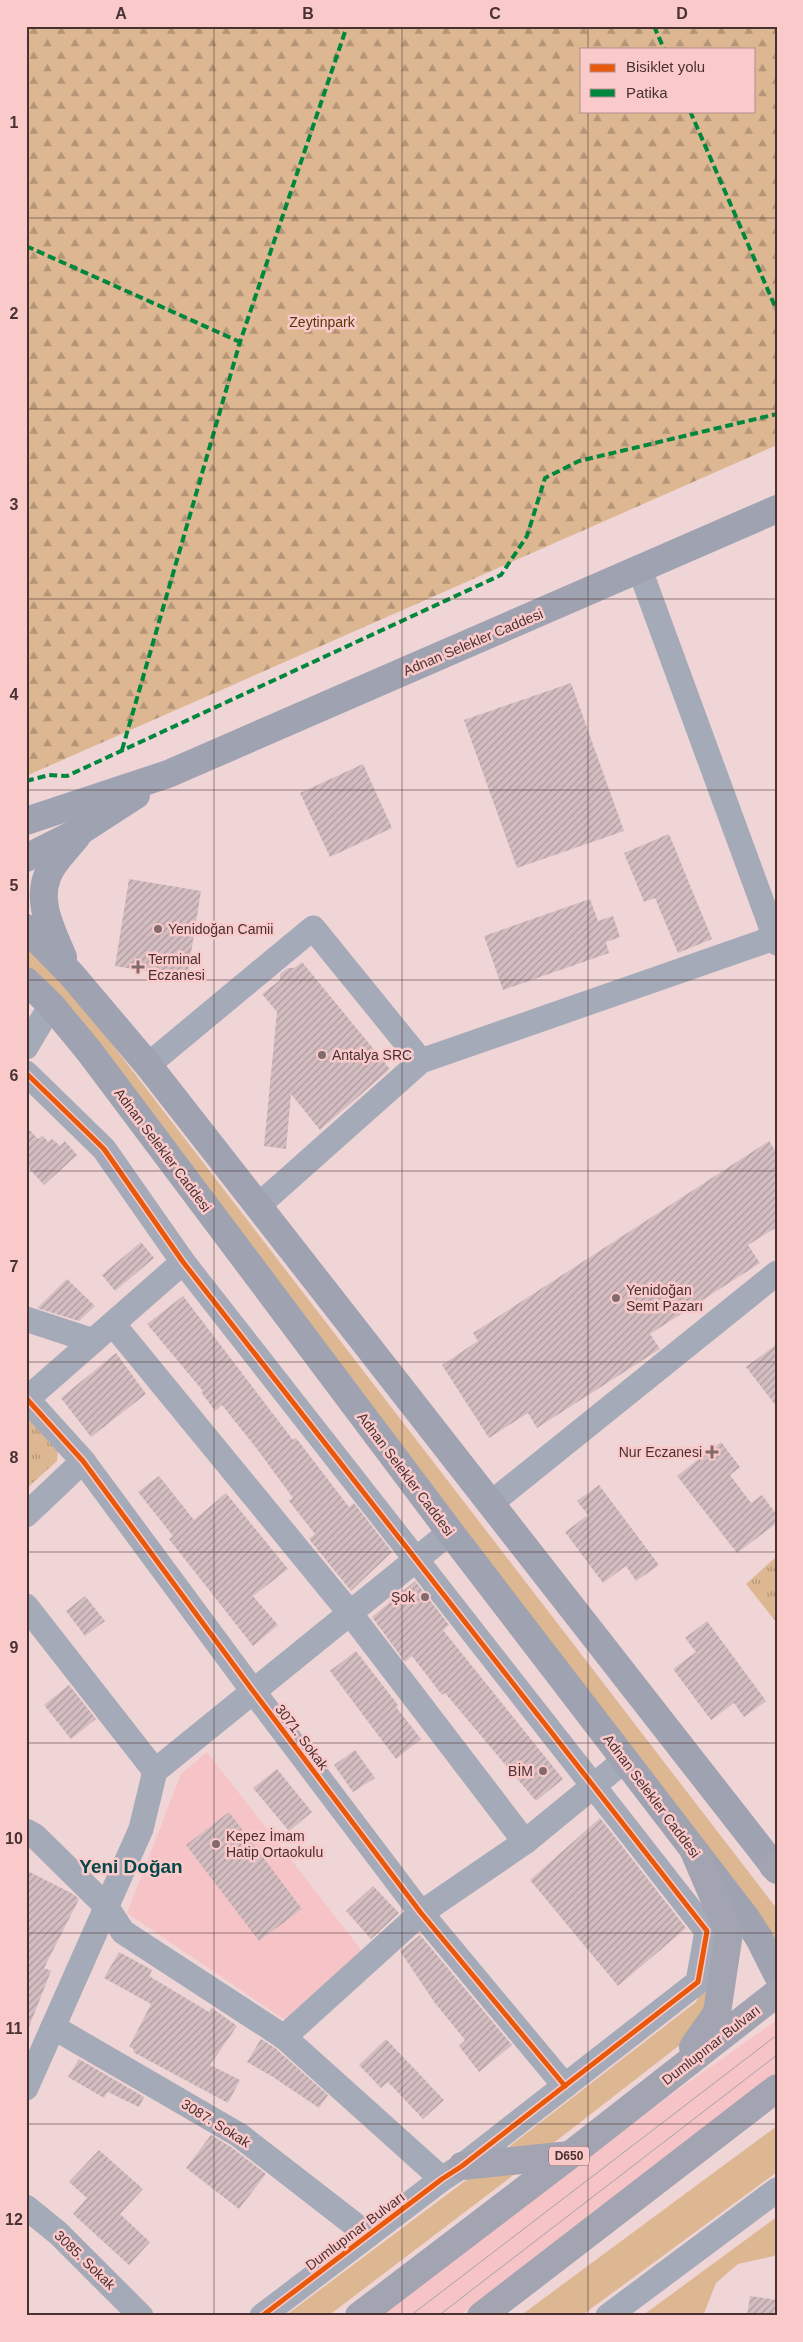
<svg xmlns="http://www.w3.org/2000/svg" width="803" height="2342" font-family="Arial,sans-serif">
<defs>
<pattern id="forest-firs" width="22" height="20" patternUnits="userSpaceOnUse" patternTransform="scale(1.25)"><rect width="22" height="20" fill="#dcb791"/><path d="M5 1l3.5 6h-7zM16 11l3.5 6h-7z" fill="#b49577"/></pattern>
<pattern id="park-tufts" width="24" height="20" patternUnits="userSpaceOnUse" patternTransform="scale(1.25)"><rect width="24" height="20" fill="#dcb791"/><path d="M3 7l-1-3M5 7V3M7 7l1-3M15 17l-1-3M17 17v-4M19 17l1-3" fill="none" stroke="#b49577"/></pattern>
<pattern id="building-hatch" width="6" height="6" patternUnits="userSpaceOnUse" patternTransform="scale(1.25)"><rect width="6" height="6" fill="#d3bdc1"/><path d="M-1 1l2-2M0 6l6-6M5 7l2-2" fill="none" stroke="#ad9a9d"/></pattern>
</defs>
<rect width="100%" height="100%" fill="#efd5d6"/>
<g fill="#f6c4c7">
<polygon points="207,1752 362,1951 285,2020 127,1913 181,1774"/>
<polygon points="777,2020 777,2071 459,2316 380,2316 420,2283 672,2094"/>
</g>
<g fill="#dcb791">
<polygon points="26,941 72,992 777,1909 775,1941 62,997 26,964"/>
<polygon points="708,1978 711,2009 685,2041 551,2145 501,2153 696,2002"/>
<polygon points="777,2126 777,2172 581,2316 520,2316"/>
<polygon points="519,2171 328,2316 285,2316 469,2178"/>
<polygon points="774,2219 777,2219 777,2251 774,2256 738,2264 716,2283 703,2316 642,2316"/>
</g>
<path fill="url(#forest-firs)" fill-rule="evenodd" d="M26,26H777V445L26,776ZM582,49H754V111H582Z"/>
<g fill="url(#park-tufts)">
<polygon points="26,1418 34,1420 58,1451 57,1461 26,1489"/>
<polygon points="777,1556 777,1623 746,1584"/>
</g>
<g fill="url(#building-hatch)">
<polygon points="571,683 624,831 517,868 464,720"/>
<polygon points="363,764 392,828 330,857 300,793"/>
<polygon points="669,834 712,939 678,953 655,898 644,902 624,853"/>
<polygon points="129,879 201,891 187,978 115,966"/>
<polygon points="590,899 598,921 613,916 620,937 606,942 609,953 503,990 484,936"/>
<polygon points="302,962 390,1069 320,1130 291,1094 286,1149 264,1146 277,1012 262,994 280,980 280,974 288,968 294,968"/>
<polygon points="26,1126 38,1139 43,1136 48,1142 52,1139 60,1146 65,1141 77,1155 44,1185 26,1165"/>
<polygon points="769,1141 777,1153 777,1227 748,1245 760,1263 650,1334 660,1349 537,1428 528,1413 489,1438 442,1365 478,1341 473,1333"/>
<polygon points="141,1242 154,1258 115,1291 102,1275"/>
<polygon points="67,1279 95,1306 79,1321 37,1308"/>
<polygon points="183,1296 293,1440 296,1438 349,1507 354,1503 392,1552 351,1591 309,1539 315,1534 289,1501 293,1498 257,1449 222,1405 215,1411 201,1392 203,1391 147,1324"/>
<polygon points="777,1344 777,1407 746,1367"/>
<polygon points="116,1353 146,1394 91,1437 61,1398"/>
<polygon points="721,1442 740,1467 730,1475 751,1503 762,1495 777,1515 777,1523 737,1553 677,1476"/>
<polygon points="159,1476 194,1520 226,1493 288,1569 253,1596 278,1625 253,1646 169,1539 173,1536 138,1492"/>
<polygon points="599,1485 659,1565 636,1581 626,1566 603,1583 565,1532 588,1515 577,1501"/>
<polygon points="415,1581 449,1625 443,1630 563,1779 536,1801 445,1693 442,1695 412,1656 405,1662 372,1617"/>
<polygon points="85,1596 105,1621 85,1636 66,1611"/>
<polygon points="707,1621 766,1701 744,1717 734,1703 711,1720 673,1669 696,1652 685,1638"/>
<polygon points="356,1651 398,1705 396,1707 421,1739 396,1759 330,1671"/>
<polygon points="69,1685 96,1719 71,1739 44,1705"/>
<polygon points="355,1750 375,1778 353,1792 334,1765"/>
<polygon points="277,1769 312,1812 289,1831 253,1788"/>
<polygon points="229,1812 302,1909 259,1941 186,1845"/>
<polygon points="600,1818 686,1928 618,1986 530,1880"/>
<polygon points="26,1870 73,1894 79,1899 44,1968 51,1971 27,2032"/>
<polygon points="373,1886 399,1913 371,1939 346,1911"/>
<polygon points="420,1935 512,2045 479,2072 459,2046 465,2040 435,2003 400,1951"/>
<polygon points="119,1952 152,1970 149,1976 209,2012 212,2008 237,2026 210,2065 240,2080 228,2103 133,2052 134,2049 129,2047 151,2004 104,1978"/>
<polygon points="261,2039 275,2048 328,2095 319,2108 273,2077 247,2062"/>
<polygon points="386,2039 444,2100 423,2119 388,2082 381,2088 359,2065"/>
<polygon points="79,2059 144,2097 139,2107 108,2092 104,2098 68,2077"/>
<polygon points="211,2135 231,2147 266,2174 239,2209 186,2168"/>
<polygon points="99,2150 143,2189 120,2214 150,2242 129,2265 73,2214 87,2198 69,2182"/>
<polygon points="750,2296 777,2300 777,2316 747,2316"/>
</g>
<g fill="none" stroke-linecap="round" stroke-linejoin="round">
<g stroke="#a4aab7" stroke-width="25">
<polyline points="640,570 777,943"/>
<polyline points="26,1047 51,1005"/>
<polyline points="148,1065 313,928 421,1061"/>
<polyline points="26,1073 104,1149 183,1262 707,1931 698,1982 462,2166 442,2179 262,2316"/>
<polyline points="258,1206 421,1061 777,937"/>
<polyline points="26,1319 93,1341"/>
<polyline points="113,1324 350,1613 525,1842"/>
<polyline points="26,1398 83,1461 253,1691 421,1913 565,2086"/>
<polyline points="28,1398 183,1262"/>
<polyline points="490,1504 777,1273"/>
<polyline points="26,1515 83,1461"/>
<polyline points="26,1606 155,1771"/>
<polyline points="26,1831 35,1836 106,1906 123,1932 284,2037 442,2179"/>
<polyline points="53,2027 239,2135 368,2235"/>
<polyline points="284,2037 421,1913 525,1842 625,1760"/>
<polyline points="26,2088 141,1829 155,1771 450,1532"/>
<polyline points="26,2207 58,2233 141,2316"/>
<polyline points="608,2316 777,2190"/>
</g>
<g stroke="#9fa2b0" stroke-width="28">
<polyline points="26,821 168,774 777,509"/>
<polyline points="26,858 82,830 136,795"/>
<polyline points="26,928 71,974 148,1065 777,1870"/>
<path d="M63,957C51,929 33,896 52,867C59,856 69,846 77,836"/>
<polyline points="26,981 51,1005 89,1051 450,1532 746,1918 759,1938 777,1974"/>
</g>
<g stroke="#a3a4b1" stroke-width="28">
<polyline points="693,1849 729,1933 717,2013 693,2047"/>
<polyline points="773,1866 777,1867"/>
<polyline points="462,2166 570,2155"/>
<polyline points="359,2316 570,2155 777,1993"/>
<polyline points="481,2316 777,2088"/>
</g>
<g stroke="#a5a2ab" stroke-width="1">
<polyline points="410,2316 777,2035"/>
<polyline points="438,2316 777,2055"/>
</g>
<g stroke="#00873e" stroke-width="4" stroke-dasharray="8 4" stroke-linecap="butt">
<polyline points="654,26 664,49"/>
<polyline points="690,111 777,311"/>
<polyline points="26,246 240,342"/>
<polyline points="122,750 240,342 347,26"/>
<polyline points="26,781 49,775 67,776 501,575 527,536 545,478 579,461 777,414"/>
</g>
<defs>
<g id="cycleway">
<polyline points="26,1073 104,1149 183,1262 707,1931 698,1982 462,2166 442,2179 262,2316"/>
<polyline points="26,1398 83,1461 253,1691 421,1913 565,2086"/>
</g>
</defs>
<use href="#cycleway" stroke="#facacb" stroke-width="8"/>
<use href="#cycleway" stroke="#e8590c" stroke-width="5"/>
</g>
<path fill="none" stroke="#493132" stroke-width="1" stroke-opacity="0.55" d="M214,26V2316M402,26V2316M588,26V49M588,111V2316M26,218H777M26,409H777M26,599H777M26,790H777M26,980H777M26,1171H777M26,1362H777M26,1552H777M26,1743H777M26,1933H777M26,2124H777"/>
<g fill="#836a6b" stroke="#facacb" stroke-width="2">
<circle cx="158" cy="929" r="5"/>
<path d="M135.5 959.5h5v5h5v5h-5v5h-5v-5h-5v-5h5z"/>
<circle cx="322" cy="1055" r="5"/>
<circle cx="616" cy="1298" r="5"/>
<path d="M709.5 1444.5h5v5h5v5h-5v5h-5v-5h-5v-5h5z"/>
<circle cx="425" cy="1597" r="5"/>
<circle cx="543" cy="1771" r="5"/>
<circle cx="216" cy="1844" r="5"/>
</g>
<g text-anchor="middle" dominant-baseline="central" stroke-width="5" stroke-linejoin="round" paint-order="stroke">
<rect fill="#facacb" stroke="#7e5f60" stroke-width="1" x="549" y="2146.5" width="40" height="19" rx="4"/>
<g font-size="12" font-weight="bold" fill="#493132">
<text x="569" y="2156">D650</text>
</g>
<g font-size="14" fill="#563a06" stroke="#facacb">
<text x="322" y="322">Zeytinpark</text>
</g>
<g font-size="14" fill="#493132" stroke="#facacb">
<text transform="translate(473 642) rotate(-23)">Adnan Selekler Caddesi</text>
<text transform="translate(163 1150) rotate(53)">Adnan Selekler Caddesi</text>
<text transform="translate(406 1474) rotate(53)">Adnan Selekler Caddesi</text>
<text transform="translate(302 1737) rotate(53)">3071. Sokak</text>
<text transform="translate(652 1796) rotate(53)">Adnan Selekler Caddesi</text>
<text transform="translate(711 2045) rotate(-38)">Dumlupınar Bulvarı</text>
<text transform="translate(216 2123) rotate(32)">3087. Sokak</text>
<text transform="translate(355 2231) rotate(-37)">Dumlupınar Bulvarı</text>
<text transform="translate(85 2260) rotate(44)">3085. Sokak</text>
</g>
<g font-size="14" fill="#493132" stroke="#facacb" text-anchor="start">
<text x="168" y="929">Yenidoğan Camii</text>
<text x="148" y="959">Terminal<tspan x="148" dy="16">Eczanesi</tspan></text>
<text x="332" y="1055">Antalya SRC</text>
<text x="626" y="1290">Yenidoğan<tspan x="626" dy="16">Semt Pazarı</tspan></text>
<text x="702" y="1452" text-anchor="end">Nur Eczanesi</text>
<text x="415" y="1597" text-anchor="end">Şok</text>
<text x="533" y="1771" text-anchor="end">BİM</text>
<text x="226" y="1836">Kepez İmam<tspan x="226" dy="16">Hatip Ortaokulu</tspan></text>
</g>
<g font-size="19" font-weight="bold" fill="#034748" stroke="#facacb">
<text x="131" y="1866">Yeni Doğan</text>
</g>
</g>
<rect width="803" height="2342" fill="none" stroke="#facacb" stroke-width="55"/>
<rect x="580" y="48" width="175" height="65" fill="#facacb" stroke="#b38d8e"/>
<rect x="590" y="64" width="25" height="8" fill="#e8590c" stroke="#b38d8e"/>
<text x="626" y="72" font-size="15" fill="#493132">Bisiklet yolu</text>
<rect x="590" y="89" width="25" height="8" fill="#00873e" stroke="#b38d8e"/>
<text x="626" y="98" font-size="15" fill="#493132">Patika</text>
<rect x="28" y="28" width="748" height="2286" fill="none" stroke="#493132" stroke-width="2"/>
<g font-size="16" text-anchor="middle" font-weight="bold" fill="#493132">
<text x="121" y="19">A</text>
<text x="308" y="19">B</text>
<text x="495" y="19">C</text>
<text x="682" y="19">D</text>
<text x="14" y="128">1</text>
<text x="14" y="319">2</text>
<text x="14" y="510">3</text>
<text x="14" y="700">4</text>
<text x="14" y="891">5</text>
<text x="14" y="1081">6</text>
<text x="14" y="1272">7</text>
<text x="14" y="1463">8</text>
<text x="14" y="1653">9</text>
<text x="14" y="1844">10</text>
<text x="14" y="2034">11</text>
<text x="14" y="2225">12</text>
</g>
</svg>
